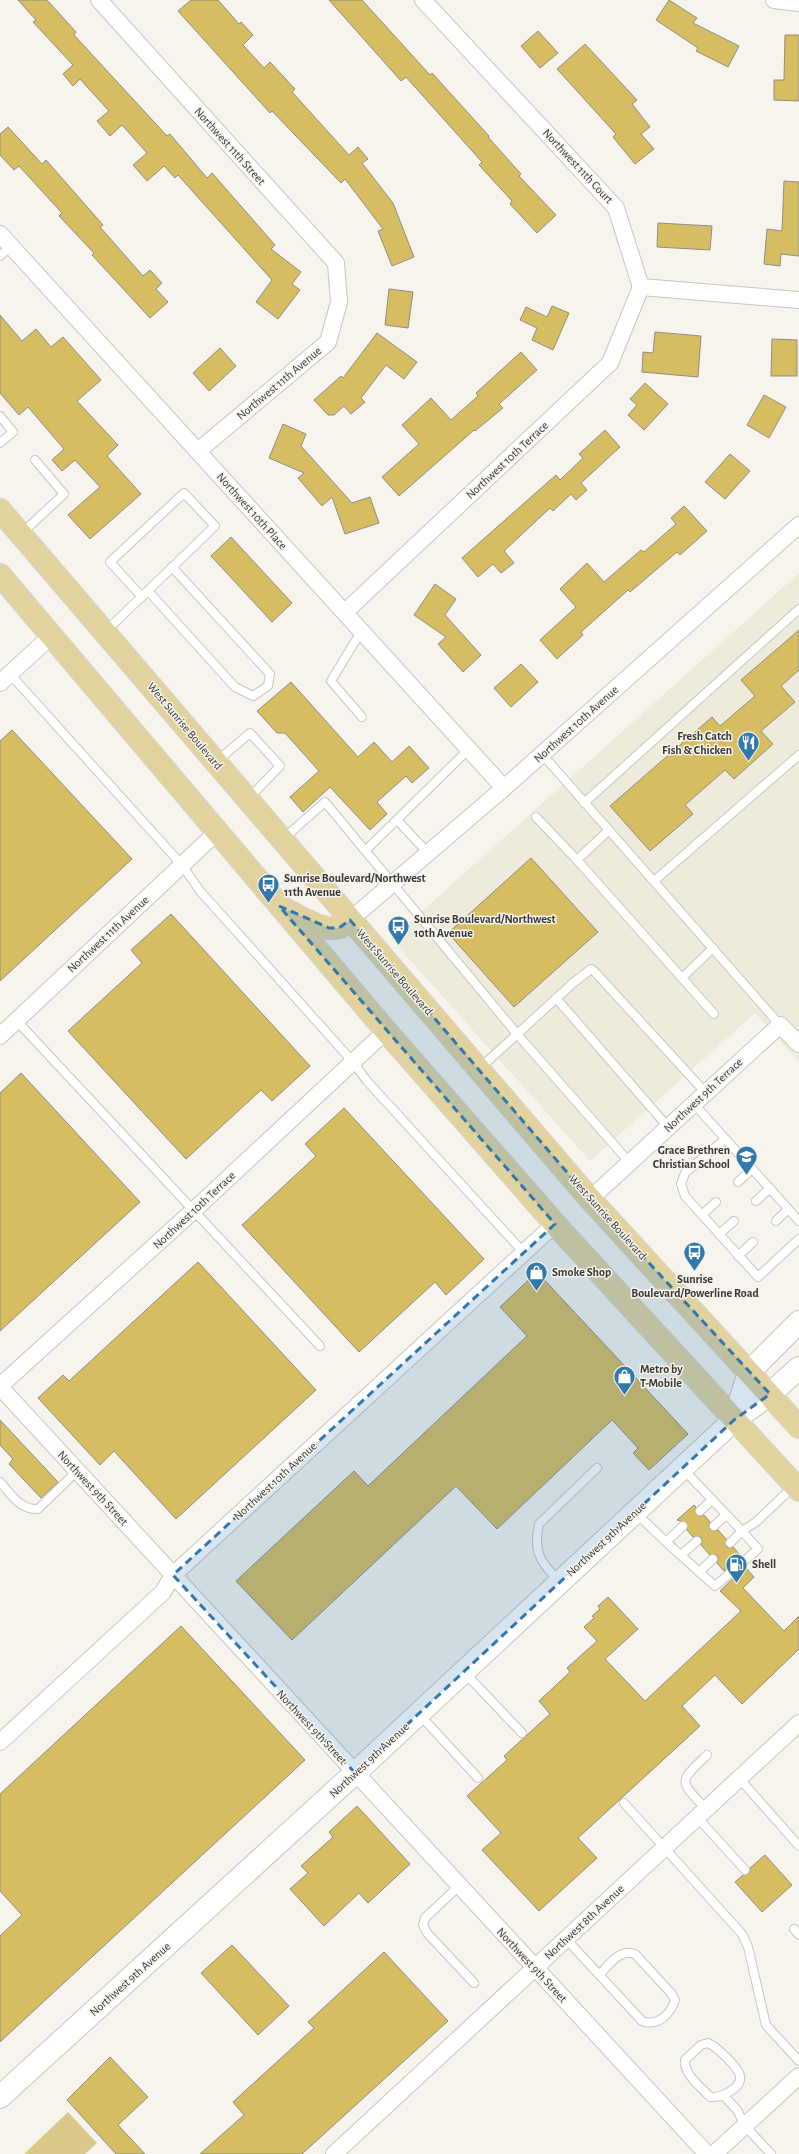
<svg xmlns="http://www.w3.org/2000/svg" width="799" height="2154" font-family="'Alegreya Sans',sans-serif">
<rect width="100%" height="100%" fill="#f6f4ed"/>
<polygon fill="#efebdc" points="799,573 799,1062 755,1013 590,1161 391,939"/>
<polygon fill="#dbc98c" points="68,2112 97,2143 85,2154 24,2154"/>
<g fill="#d7bd61" stroke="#8f8d86">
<polygon points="18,0 47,0 76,32 74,35 167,136 170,134 207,178 212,173 275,245 271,249 301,272 292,284 300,290 278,319 256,302 272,280 178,175 175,178 164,166 147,181 133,165 147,153 122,125 110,136 97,121 109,111 80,79 73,86 63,74 73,65 33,22 36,20"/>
<polygon points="191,0 218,0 239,24 241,22 253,35 243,45 264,68 270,62 295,89 292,92 349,155 358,147 368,159 362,163 393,203 414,257 392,266 378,231 383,229 345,179 341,183 272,111 270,113 178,11"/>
<polygon points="329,0 362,0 430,75 432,73 489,136 488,137 521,174 519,176 556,215 537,233 510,204 512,201 479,165 482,162 448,124 406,77 401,81"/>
<polygon points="669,0 697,18 693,23 739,46 728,67 696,51 698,48 656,20"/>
<polygon points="538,31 558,53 540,68 521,46"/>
<polygon points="785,35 799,35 799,101 774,100 774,80 784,80"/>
<polygon points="585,44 637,100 632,104 650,127 641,134 654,149 635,164 613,137 616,134 557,69"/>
<polygon points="8,127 42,164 46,160 103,225 100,227 143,276 150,270 162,283 156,289 168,302 150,318 92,255 94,253 59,216 62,213 19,166 14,170 0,155 0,134"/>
<polygon points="784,181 799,182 799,256 781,254 780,266 764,264 767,229 782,231"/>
<polygon points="658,223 712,226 710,250 657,247"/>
<polygon points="389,289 413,292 408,328 385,325"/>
<polygon points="552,306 569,313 553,350 532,340 537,328 520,320 526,307 547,317"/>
<polygon points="0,315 22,341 36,329 51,347 63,337 101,380 77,401 118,445 107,456 141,494 90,539 68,515 100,487 75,460 62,471 52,460 64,449 28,407 19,415 0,393"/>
<polygon points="655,332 701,336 698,377 642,372 643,352 653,353"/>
<polygon points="377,333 417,362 404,379 386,365 361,398 365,402 351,414 344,406 334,415 328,415 314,400 341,376 343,378"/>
<polygon points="772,339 797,340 797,376 771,376"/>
<polygon points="220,348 236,366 209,391 193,373"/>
<polygon points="521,352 537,370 499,404 503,408 475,431 474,430 399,496 382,477 419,444 402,425 431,398 451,420 478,396 476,393"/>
<polygon points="645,383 668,404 644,430 628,415 637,405 630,399"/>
<polygon points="764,395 786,407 769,438 747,425"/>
<polygon points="283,424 306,434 301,446 352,503 370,497 379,523 345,534 332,497 322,506 298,478 304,473 269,458"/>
<polygon points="605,430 620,447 581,483 587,490 576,500 571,494 553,511 550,508 504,551 514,563 501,573 493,564 478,577 462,558 556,475 560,480 583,458 579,454"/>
<polygon points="730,454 750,471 725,499 705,482"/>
<polygon points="684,506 707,531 680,555 677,552 630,592 628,590 581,632 583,635 557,659 540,640 576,607 560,589 587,563 604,582 641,550 644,552 676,524 671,518"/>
<polygon points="231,537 292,603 272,622 211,556"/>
<polygon points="435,584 456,599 445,615 481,655 463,672 438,644 446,637 414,615"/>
<polygon points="799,630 799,670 781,686 795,702 761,731 773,744 734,779 725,770 685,805 693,814 650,851 610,806 712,717 720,726 755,696 741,680"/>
<polygon points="521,664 538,682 511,707 494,688"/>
<polygon points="291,682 358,757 374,742 392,762 409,746 429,768 412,783 406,776 377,802 387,814 370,830 330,787 303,812 290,797 319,771 285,733 277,733 257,711"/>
<polygon points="12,730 132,859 0,981 0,741"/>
<polygon points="531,858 598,932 514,1007 448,933"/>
<polygon points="171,914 310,1066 272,1101 261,1090 186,1159 68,1031 142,963 131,950"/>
<polygon points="21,1073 140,1202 0,1331 0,1093"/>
<polygon points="344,1108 484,1259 446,1295 435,1282 359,1352 242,1225 316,1156 305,1144"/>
<polygon points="198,1262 316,1390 176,1519 114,1451 100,1465 38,1398 63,1375 69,1381"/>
<polygon points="537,1272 688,1434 649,1470 633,1453 638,1448 612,1420 497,1529 456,1486 292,1640 236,1581 354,1471 368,1486 527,1336 500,1307"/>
<polygon points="0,1420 58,1482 41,1498 9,1464 13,1459 0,1445"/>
<polygon points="694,1505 696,1507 696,1514 699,1516 704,1515 710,1522 710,1529 713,1531 718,1530 726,1539 726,1547 729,1548 733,1547 741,1556 724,1571 717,1563 718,1558 717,1555 710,1555 701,1545 702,1540 701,1537 693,1537 687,1530 687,1523 677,1520"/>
<polygon points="745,1567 754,1577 743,1588 784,1631 799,1616 799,1649 742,1704 715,1675 682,1706 700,1726 578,1838 597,1858 539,1911 482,1850 501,1833 467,1796 507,1760 504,1756 550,1714 539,1701 570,1672 567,1668 597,1641 584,1627 594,1618 592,1616 600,1609 598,1606 608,1597 638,1629 605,1659 645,1701 741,1611 720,1591"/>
<polygon points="181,1626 305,1760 0,2042 0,1936 22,1915 0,1891 0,1794"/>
<polygon points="357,1806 410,1864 368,1903 359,1893 324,1926 290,1889 308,1873 301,1866 333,1837 329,1832"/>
<polygon points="765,1855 792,1885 762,1912 735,1882 743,1875 748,1874 750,1868"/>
<polygon points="232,1945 289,2006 258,2035 201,1973"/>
<polygon points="384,1952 448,2021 302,2154 200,2154 244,2115 233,2102 314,2028 308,2022"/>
<polygon points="110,2057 148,2097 118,2125 145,2154 116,2154 67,2100"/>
</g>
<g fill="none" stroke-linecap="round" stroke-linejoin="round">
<defs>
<g id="lane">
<polyline points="0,256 11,246"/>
<polyline points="0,416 13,432 0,443"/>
<polyline points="21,534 64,494 35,460"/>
<polyline points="148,591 235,687 253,696 268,686 270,674 172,567"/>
<polyline points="362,630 331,681 362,717"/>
<polyline points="105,632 215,526 184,493 110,562 142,597"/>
<polyline points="10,674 182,865 200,891 353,1062 367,1081 524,1253"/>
<polyline points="542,754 780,1025"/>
<polyline points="216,762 250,733 280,766 248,799"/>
<polyline points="584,803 799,609"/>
<polyline points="536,817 577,860"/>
<polyline points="397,820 428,853"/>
<polyline points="609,830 577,860 682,978 713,948"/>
<polyline points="283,839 325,802 517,1034 630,1163"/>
<polyline points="366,850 469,749"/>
<polyline points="654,881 799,755"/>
<polyline points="682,978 714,1014"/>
<polyline points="556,998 668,1127"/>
<polyline points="16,1020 320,1346"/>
<polyline points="479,1069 573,983 591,969 594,971 706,1093"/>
<polyline points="694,1104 799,1221"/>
<polyline points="725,1139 685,1173 681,1184 685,1196 758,1277 799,1239"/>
<polyline points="738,1182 752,1169"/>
<polyline points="756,1201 770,1188"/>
<polyline points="702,1215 716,1202"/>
<polyline points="776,1221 788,1209"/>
<polyline points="719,1234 734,1221"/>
<polyline points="738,1256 753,1242"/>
<polyline points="683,1469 742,1531 756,1522 794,1486"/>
<path d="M0,1482C11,1494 20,1510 38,1509L77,1471"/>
<polyline points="700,1511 712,1500"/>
<polyline points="636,1513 666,1542 683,1526"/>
<polyline points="714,1526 726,1515"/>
<polyline points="666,1542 715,1586 758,1549 742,1531 730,1543"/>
<polyline points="681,1555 697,1541"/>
<polyline points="699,1572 713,1559"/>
<path d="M559,1581C540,1562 533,1552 539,1524L597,1468"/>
<polyline points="465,1673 522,1733"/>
<polyline points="419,1714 478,1778"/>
<polyline points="739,1778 799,1846"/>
<polyline points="624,1803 742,1934 748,1947 766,2025 799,2061"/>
<path d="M706,1809C679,1780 678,1783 707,1755"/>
<polyline points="697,1817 745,1870"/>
<polyline points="459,1886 425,1918 423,1925 427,1933 474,1983"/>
<polyline points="794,1929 799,1935"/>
<path d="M566,1939L642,2021C657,2027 671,2014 675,2000L671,1993L635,1954C620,1948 609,1965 599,1975"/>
<path d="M708,2043C716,2046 739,2068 740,2076C742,2089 720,2098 710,2097C700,2086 684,2075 685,2060L701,2045Z"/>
<polyline points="724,2096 737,2110 745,2126 771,2154"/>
</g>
<g id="street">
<polyline points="99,0 336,263 339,302 328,342 198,451"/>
<polyline points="423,0 616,208 641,287 799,300"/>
<polyline points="774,0 799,3"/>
<polyline points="0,234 504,788"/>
<polyline points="345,612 610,363 641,287"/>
<polyline points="0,683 51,636"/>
<polyline points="350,920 504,788 799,525"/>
<polyline points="0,1036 217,832"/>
<polyline points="590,1199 780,1025 799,1044"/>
<polyline points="0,1386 193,1211 386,1031"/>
<polyline points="0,1387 707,2154"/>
<polyline points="0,1742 163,1592 173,1575 555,1224"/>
<polyline points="334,2154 799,1723"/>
<polyline points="714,2154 799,2076"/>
</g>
<g id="secondary">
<polyline points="734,1420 749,1372 799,1322"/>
<polyline points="0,2097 355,1773 734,1420 770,1394 799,1368"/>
</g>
<g id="primary">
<polyline points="0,510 590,1199 799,1427"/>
<polyline points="0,575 386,1031 555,1224 799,1490"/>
<path d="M287,910C300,917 325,933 340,927C343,926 347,922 350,920"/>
</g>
</defs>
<use href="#lane" stroke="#c8c6bf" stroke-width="10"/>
<use href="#street" stroke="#c8c6bf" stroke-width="18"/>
<use href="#secondary" stroke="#c8c6bf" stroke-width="24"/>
<use href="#primary" stroke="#d4d3d3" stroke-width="24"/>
<use href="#lane" stroke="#fff" stroke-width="8"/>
<use href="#street" stroke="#fff" stroke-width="16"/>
<use href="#secondary" stroke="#fff" stroke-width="22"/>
<use href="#primary" stroke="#e2d39e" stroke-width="22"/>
</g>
<path fill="#3178ad" fill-opacity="0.2" stroke="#3178ad" stroke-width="3" stroke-dasharray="8 5" stroke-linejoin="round" d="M279,906L329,928H339L350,920L590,1199L770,1394L734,1420L355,1773L173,1575L555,1224Z"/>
<defs>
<symbol id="restaurant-pin" viewBox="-11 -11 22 30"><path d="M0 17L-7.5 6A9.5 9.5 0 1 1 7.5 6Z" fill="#3178ad" stroke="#f6f4ed"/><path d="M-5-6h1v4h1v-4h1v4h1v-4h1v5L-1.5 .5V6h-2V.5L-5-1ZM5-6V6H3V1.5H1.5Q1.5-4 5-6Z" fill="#fff"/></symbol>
<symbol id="bus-pin" viewBox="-11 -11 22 30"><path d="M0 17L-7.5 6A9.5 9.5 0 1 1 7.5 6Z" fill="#3178ad" stroke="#f6f4ed"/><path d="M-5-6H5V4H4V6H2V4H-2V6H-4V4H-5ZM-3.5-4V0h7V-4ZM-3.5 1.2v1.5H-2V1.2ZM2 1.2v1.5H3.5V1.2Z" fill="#fff"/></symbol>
<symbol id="school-pin" viewBox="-11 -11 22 30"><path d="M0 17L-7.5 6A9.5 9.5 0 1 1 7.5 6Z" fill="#3178ad" stroke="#f6f4ed"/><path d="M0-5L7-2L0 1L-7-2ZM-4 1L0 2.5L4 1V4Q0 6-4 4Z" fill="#fff"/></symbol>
<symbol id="shop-pin" viewBox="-11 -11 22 30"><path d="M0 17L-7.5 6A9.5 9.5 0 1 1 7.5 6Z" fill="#3178ad" stroke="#f6f4ed"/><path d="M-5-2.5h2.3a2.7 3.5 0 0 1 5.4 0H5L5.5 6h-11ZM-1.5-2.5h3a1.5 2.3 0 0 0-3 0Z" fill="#fff"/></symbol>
<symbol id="fuel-pin" viewBox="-11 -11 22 30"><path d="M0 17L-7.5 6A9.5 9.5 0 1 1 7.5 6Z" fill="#3178ad" stroke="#f6f4ed"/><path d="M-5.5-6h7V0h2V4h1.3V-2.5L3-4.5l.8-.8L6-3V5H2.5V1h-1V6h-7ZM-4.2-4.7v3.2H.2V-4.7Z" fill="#fff"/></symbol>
</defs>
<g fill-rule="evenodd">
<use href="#restaurant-pin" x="736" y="730" width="25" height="34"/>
<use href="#bus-pin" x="256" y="872" width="25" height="34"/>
<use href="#bus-pin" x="386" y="914" width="25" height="34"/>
<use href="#school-pin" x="734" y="1144" width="25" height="34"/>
<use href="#bus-pin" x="682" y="1240" width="25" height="34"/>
<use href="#shop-pin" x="524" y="1260" width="25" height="34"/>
<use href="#shop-pin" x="612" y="1364" width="25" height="34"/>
<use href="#fuel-pin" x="724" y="1552" width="25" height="34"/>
</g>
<g text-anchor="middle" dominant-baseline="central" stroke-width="3" stroke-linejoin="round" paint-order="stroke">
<g font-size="12" fill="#3a3936" stroke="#f6f4ed">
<text transform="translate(230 146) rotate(48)">Northwest 11th Street</text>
<text transform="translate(578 166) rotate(47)">Northwest 11th Court</text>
<text transform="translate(279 383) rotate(-40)">Northwest 11th Avenue</text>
<text transform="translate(507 460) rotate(-43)">Northwest 10th Terrace</text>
<text transform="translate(252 511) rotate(48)">Northwest 10th Place</text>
<text transform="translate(576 724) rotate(-42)">Northwest 10th Avenue</text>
<text transform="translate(185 726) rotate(50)">West Sunrise Boulevard</text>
<text transform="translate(108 934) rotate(-43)">Northwest 11th Avenue</text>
<text transform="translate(395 972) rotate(49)">West Sunrise Boulevard</text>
<text transform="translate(703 1095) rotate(-43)">Northwest 9th Terrace</text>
<text transform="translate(194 1210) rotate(-43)">Northwest 10th Terrace</text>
<text transform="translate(608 1217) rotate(48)">West Sunrise Boulevard</text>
<text transform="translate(275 1481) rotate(-43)">Northwest 10th Avenue</text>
<text transform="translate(93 1488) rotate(47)">Northwest 9th Street</text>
<text transform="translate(606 1539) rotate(-43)">Northwest 9th Avenue</text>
<text transform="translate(312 1727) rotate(47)">Northwest 9th Street</text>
<text transform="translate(369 1760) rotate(-43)">Northwest 9th Avenue</text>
<text transform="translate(584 1922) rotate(-43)">Northwest 8th Avenue</text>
<text transform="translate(532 1965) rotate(47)">Northwest 9th Street</text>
<text transform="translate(130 1979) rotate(-42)">Northwest 9th Avenue</text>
</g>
<g font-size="12" font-weight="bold" fill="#3a3936" stroke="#f6f4ed" text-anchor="start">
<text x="732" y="736" text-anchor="end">Fresh Catch<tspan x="732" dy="14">Fish &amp; Chicken</tspan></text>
<text x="284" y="878">Sunrise Boulevard/Northwest<tspan x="284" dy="14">11th Avenue</tspan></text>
<text x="414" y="919">Sunrise Boulevard/Northwest<tspan x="414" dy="14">10th Avenue</tspan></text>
<text x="730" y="1150" text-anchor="end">Grace Brethren<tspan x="730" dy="14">Christian School</tspan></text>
<text x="552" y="1272">Smoke Shop</text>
<text x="695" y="1279" text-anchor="middle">Sunrise<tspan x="695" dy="14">Boulevard/Powerline Road</tspan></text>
<text x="640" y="1369">Metro by<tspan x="640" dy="14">T-Mobile</tspan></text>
<text x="752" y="1564">Shell</text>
</g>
</g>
</svg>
